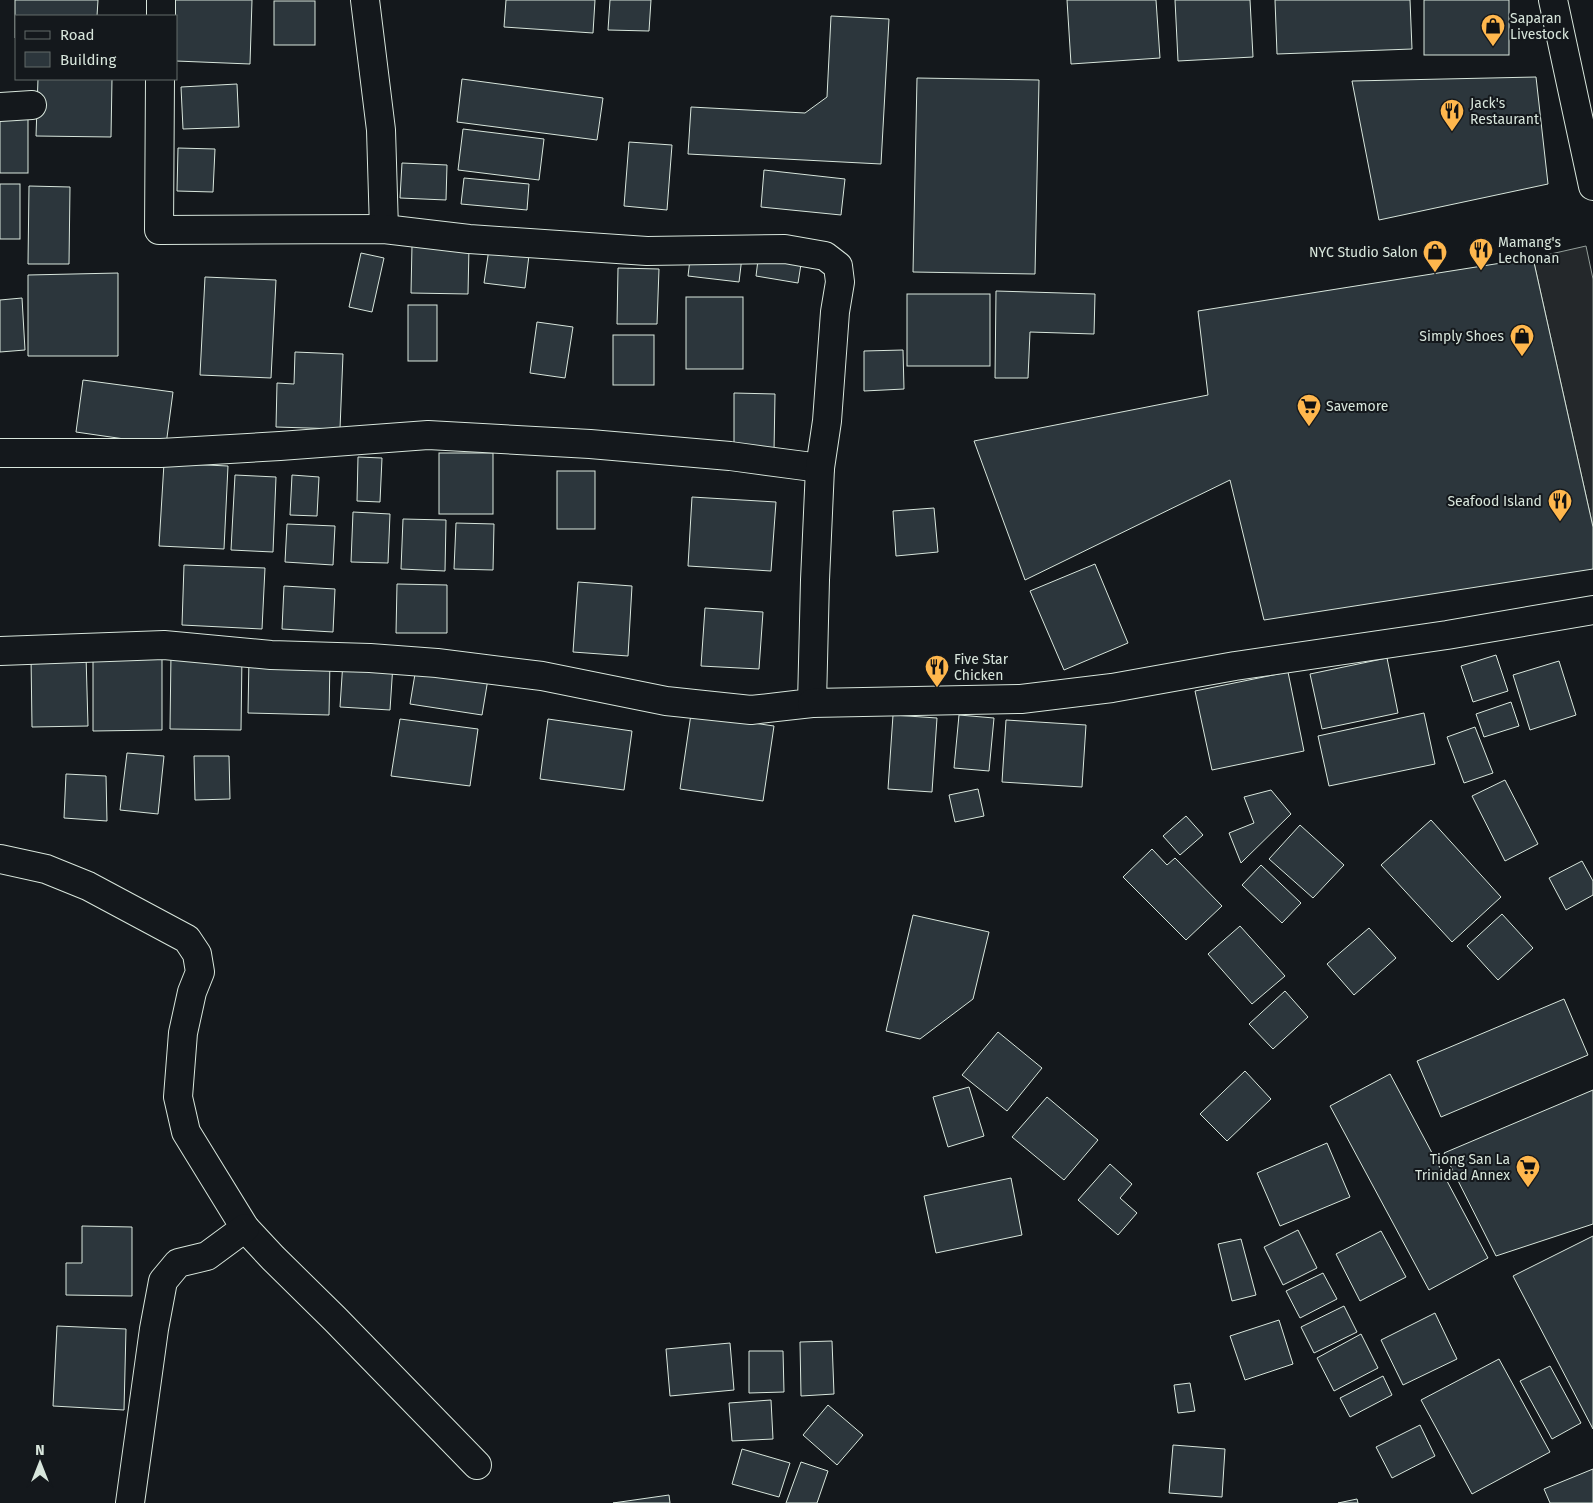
<svg xmlns="http://www.w3.org/2000/svg" width="1593" height="1503" font-family="'Fira Sans',sans-serif">
<rect width="100%" height="100%" fill="#14181c"/>
<polygon fill="#24282b" stroke="#939e99" points="1586,246 1593,279 1593,527 1533,258"/>
<g fill="#2c363c" stroke="#d8e6dc">
<polygon points="15,0 98,0 97,16 16,16 16,38 15,38"/>
<polygon points="165,0 252,0 250,64 176,61 176,16 165,16"/>
<polygon points="506,0 595,0 593,33 504,27"/>
<polygon points="610,0 651,0 649,31 608,30"/>
<polygon points="1067,0 1156,0 1160,58 1071,64"/>
<polygon points="1175,0 1250,0 1253,57 1178,61"/>
<polygon points="1275,0 1410,0 1412,49 1277,54"/>
<rect x="1424" y="0" width="85" height="55"/>
<rect x="274" y="1" width="41" height="44"/>
<polygon points="831,16 889,19 881,164 688,154 691,107 805,113 827,97"/>
<polygon points="1536,77 1548,184 1379,220 1352,81"/>
<polygon points="917,78 1039,80 1035,274 913,272"/>
<polygon points="38,79 112,79 111,137 36,136"/>
<polygon points="462,79 603,98 597,140 457,122"/>
<polygon points="237,84 239,127 183,129 181,87"/>
<rect x="0" y="111" width="28" height="62"/>
<polygon points="463,129 544,139 539,180 458,170"/>
<polygon points="629,142 672,145 667,210 624,206"/>
<polygon points="178,148 215,149 213,192 177,191"/>
<polygon points="402,163 447,165 446,200 400,198"/>
<polygon points="764,170 845,179 841,215 761,207"/>
<polygon points="464,178 529,184 527,210 461,204"/>
<rect x="0" y="184" width="20" height="55"/>
<polygon points="29,186 70,187 69,264 28,264"/>
<polygon points="490,242 530,247 525,288 484,283"/>
<polygon points="412,245 469,247 468,294 411,293"/>
<polygon points="691,251 742,257 739,282 688,276"/>
<polygon points="759,252 802,258 798,283 756,276"/>
<polygon points="361,253 384,258 372,312 349,307"/>
<polygon points="1533,258 1593,527 1593,569 1264,620 1230,480 1025,580 974,441 1208,395 1198,311"/>
<polygon points="618,268 659,269 657,324 617,324"/>
<polygon points="118,273 118,356 28,356 28,275"/>
<polygon points="205,277 276,280 271,378 200,375"/>
<polygon points="996,291 1095,294 1094,334 1030,332 1028,378 995,378"/>
<rect x="907" y="294" width="83" height="72"/>
<rect x="686" y="297" width="57" height="72"/>
<polygon points="22,298 25,350 0,352 0,300"/>
<rect x="408" y="305" width="29" height="56"/>
<polygon points="537,322 573,327 565,378 530,373"/>
<rect x="613" y="335" width="41" height="50"/>
<polygon points="903,350 904,389 864,391 864,351"/>
<polygon points="295,352 343,354 340,429 276,427 277,383 294,384"/>
<polygon points="83,380 173,392 166,445 76,432"/>
<polygon points="734,393 775,394 774,451 734,450"/>
<rect x="439" y="453" width="54" height="61"/>
<polygon points="358,457 382,458 380,502 357,501"/>
<polygon points="164,463 228,466 224,549 159,546"/>
<rect x="557" y="471" width="38" height="58"/>
<polygon points="235,475 276,477 273,552 231,550"/>
<polygon points="292,475 319,477 317,516 290,515"/>
<polygon points="692,497 776,502 771,571 688,566"/>
<polygon points="934,508 938,552 896,556 893,511"/>
<polygon points="353,512 390,514 388,563 351,562"/>
<polygon points="403,519 446,520 445,571 401,569"/>
<polygon points="456,523 494,524 493,570 454,569"/>
<polygon points="287,524 335,526 333,565 285,562"/>
<polygon points="1095,564 1128,643 1064,670 1030,591"/>
<polygon points="184,565 265,568 262,629 182,625"/>
<polygon points="578,582 632,586 628,656 573,652"/>
<polygon points="397,584 447,585 447,633 396,633"/>
<polygon points="284,586 335,589 333,632 282,629"/>
<polygon points="705,608 763,612 759,669 701,666"/>
<polygon points="171,653 242,654 241,730 170,729"/>
<polygon points="86,655 88,726 32,727 31,656"/>
<polygon points="1496,655 1508,691 1473,702 1461,666"/>
<polygon points="249,657 330,659 329,715 248,713"/>
<polygon points="1387,658 1398,713 1322,729 1310,674"/>
<polygon points="162,659 162,730 93,731 93,660"/>
<polygon points="343,661 393,664 390,710 340,707"/>
<polygon points="1559,661 1576,715 1530,730 1513,675"/>
<polygon points="416,668 488,679 482,715 410,704"/>
<polygon points="1288,672 1304,751 1212,770 1195,691"/>
<polygon points="1511,702 1519,726 1484,737 1476,714"/>
<polygon points="1424,713 1435,764 1329,786 1318,736"/>
<polygon points="691,714 774,726 763,801 680,789"/>
<polygon points="893,715 937,718 932,792 888,789"/>
<polygon points="959,715 994,718 989,771 954,768"/>
<polygon points="400,719 478,729 470,786 391,776"/>
<polygon points="548,719 632,731 624,790 540,779"/>
<polygon points="1006,720 1086,725 1082,787 1002,782"/>
<polygon points="1475,727 1493,773 1464,783 1447,737"/>
<polygon points="127,753 164,756 158,814 120,810"/>
<polygon points="194,756 229,756 230,799 195,800"/>
<polygon points="66,774 106,776 107,821 64,818"/>
<polygon points="1505,780 1538,844 1505,861 1472,796"/>
<polygon points="978,789 984,816 955,822 949,795"/>
<polygon points="1271,790 1291,814 1241,863 1229,833 1254,823 1244,797"/>
<polygon points="1186,816 1203,835 1180,855 1163,836"/>
<polygon points="1431,820 1501,897 1452,942 1381,865"/>
<polygon points="1300,825 1344,865 1313,898 1269,859"/>
<polygon points="1152,849 1167,865 1175,858 1222,906 1186,940 1123,877"/>
<polygon points="1582,861 1593,881 1593,895 1566,910 1549,878"/>
<polygon points="1261,865 1301,903 1282,923 1242,885"/>
<polygon points="1502,914 1533,948 1498,980 1467,946"/>
<polygon points="913,915 989,932 973,999 920,1039 886,1031"/>
<polygon points="1240,926 1285,976 1252,1004 1208,954"/>
<polygon points="1369,928 1396,958 1354,995 1327,964"/>
<polygon points="1285,991 1308,1017 1273,1049 1249,1024"/>
<polygon points="1564,999 1588,1055 1441,1117 1417,1061"/>
<polygon points="998,1032 1042,1068 1007,1111 962,1075"/>
<polygon points="1245,1071 1271,1099 1227,1141 1200,1114"/>
<polygon points="1390,1074 1488,1258 1429,1290 1330,1106"/>
<polygon points="969,1087 984,1136 948,1147 933,1097"/>
<polygon points="1593,1090 1593,1224 1496,1256 1444,1153"/>
<polygon points="1047,1097 1098,1140 1064,1180 1012,1137"/>
<polygon points="1327,1143 1350,1197 1280,1226 1257,1173"/>
<polygon points="1110,1164 1132,1184 1120,1198 1137,1213 1118,1235 1078,1200"/>
<polygon points="1011,1178 1022,1235 936,1253 924,1196"/>
<polygon points="82,1226 132,1227 132,1296 66,1295 66,1263 82,1263"/>
<polygon points="1298,1230 1317,1268 1283,1285 1264,1247"/>
<polygon points="1381,1231 1406,1277 1360,1301 1336,1254"/>
<polygon points="1593,1236 1593,1429 1513,1276"/>
<polygon points="1241,1239 1256,1295 1232,1301 1218,1244"/>
<polygon points="1323,1273 1337,1299 1300,1318 1286,1291"/>
<polygon points="1344,1306 1357,1332 1314,1353 1301,1327"/>
<polygon points="1435,1313 1457,1359 1403,1385 1381,1340"/>
<polygon points="1279,1320 1293,1364 1245,1380 1230,1336"/>
<polygon points="57,1326 126,1329 124,1410 53,1406"/>
<polygon points="1361,1334 1378,1368 1334,1391 1317,1358"/>
<polygon points="832,1341 834,1394 801,1396 800,1342"/>
<polygon points="730,1343 734,1390 670,1396 666,1349"/>
<polygon points="749,1351 783,1351 784,1392 749,1393"/>
<polygon points="1499,1359 1550,1452 1472,1494 1421,1400"/>
<polygon points="1550,1366 1581,1423 1552,1439 1520,1381"/>
<polygon points="1383,1376 1392,1395 1350,1417 1340,1398"/>
<polygon points="1190,1383 1195,1411 1178,1413 1174,1385"/>
<polygon points="771,1400 773,1439 732,1441 729,1403"/>
<polygon points="828,1405 863,1435 837,1465 803,1435"/>
<polygon points="1420,1425 1435,1456 1392,1478 1376,1447"/>
<polygon points="1173,1445 1225,1449 1222,1497 1169,1493"/>
<polygon points="742,1449 790,1463 779,1497 732,1484"/>
<polygon points="801,1462 828,1471 817,1503 786,1503"/>
<polygon points="1593,1469 1593,1503 1550,1503 1544,1489"/>
<polygon points="669,1495 670,1503 613,1503"/>
<polygon points="1357,1499 1358,1503 1338,1503"/>
</g>
<g fill="none" stroke-linecap="round" stroke-linejoin="round">
<defs>
<g id="street">
<polyline points="365,0 381,130 384,229"/>
<polyline points="161,16 161,0"/>
<polyline points="0,107 32,105"/>
<polyline points="0,453 161,453 280,446 428,435 590,444 730,456 820,468"/>
<polyline points="0,651 164,645 271,655 370,658 437,663 542,676 666,701 751,710 812,703 815,580 820,468 827,421 835,312 840,282 838,266 825,256 785,249 647,251 469,239 384,229 159,230 160,79"/>
<polyline points="812,703 1021,699 1112,688 1235,666 1447,635 1593,610"/>
<polyline points="0,859 46,869 88,886 187,939 197,954 200,972 192,992 183,1033 178,1097 186,1132 245,1228 273,1258 335,1319 477,1465"/>
<polyline points="130,1503 154,1329 163,1281 178,1263 207,1256 245,1228"/>
</g>
<polyline id="highway" points="1553,0 1593,186"/>
</defs>
<use href="#street" stroke="#d8e6dc" stroke-width="30"/>
<use href="#highway" stroke="#d8e6dc" stroke-width="30"/>
<use href="#street" stroke="#14181c" stroke-width="28"/>
<use href="#highway" stroke="#14181c" stroke-width="28"/>
</g>
<defs>
<symbol id="shop-pin" viewBox="-11 -11 22 30"><path d="M0 17L-7.5 6A9.5 9.5 0 1 1 7.5 6Z" fill="#ffb74d" stroke="#14181c"/><path d="M-5-2.5h2.3a2.7 3.5 0 0 1 5.4 0H5L5.5 6h-11ZM-1.5-2.5h3a1.5 2.3 0 0 0-3 0Z" fill="#111"/></symbol>
<symbol id="restaurant-pin" viewBox="-11 -11 22 30"><path d="M0 17L-7.5 6A9.5 9.5 0 1 1 7.5 6Z" fill="#ffb74d" stroke="#14181c"/><path d="M-5-6h1v4h1v-4h1v4h1v-4h1v5L-1.5 .5V6h-2V.5L-5-1ZM5-6V6H3V1.5H1.5Q1.5-4 5-6Z" fill="#111"/></symbol>
<symbol id="supermarket-pin" viewBox="-11 -11 22 30"><path d="M0 17L-7.5 6A9.5 9.5 0 1 1 7.5 6Z" fill="#ffb74d" stroke="#14181c"/><path d="M-6-5.5h2.5l.6 2H6L4.5 2H-2.5L-4.4-4H-6ZM-1.5 3.2a1.3 1.3 0 1 0 .1 0ZM3 3.2a1.3 1.3 0 1 0 .1 0Z" fill="#111"/></symbol>
</defs>
<g fill-rule="evenodd">
<use href="#shop-pin" x="1479" y="12" width="28" height="38"/>
<use href="#restaurant-pin" x="1438" y="97" width="28" height="38"/>
<use href="#restaurant-pin" x="1467" y="236" width="28" height="38"/>
<use href="#shop-pin" x="1421" y="238" width="28" height="38"/>
<use href="#shop-pin" x="1508" y="322" width="28" height="38"/>
<use href="#supermarket-pin" x="1295" y="392" width="28" height="38"/>
<use href="#restaurant-pin" x="1546" y="487" width="28" height="38"/>
<use href="#restaurant-pin" x="923" y="653" width="28" height="38"/>
<use href="#supermarket-pin" x="1514" y="1153" width="28" height="38"/>
</g>
<g text-anchor="middle" dominant-baseline="central" stroke-width="4" stroke-linejoin="round" paint-order="stroke">
<g font-size="14" fill="#d8e6dc" stroke="#14181c" text-anchor="start">
<text x="1510" y="18">Saparan<tspan x="1510" dy="16">Livestock</tspan></text>
<text x="1470" y="103">Jack's<tspan x="1470" dy="16">Restaurant</tspan></text>
<text x="1498" y="242">Mamang's<tspan x="1498" dy="16">Lechonan</tspan></text>
<text x="1418" y="252" text-anchor="end">NYC Studio Salon</text>
<text x="1504" y="336" text-anchor="end">Simply Shoes</text>
<text x="1326" y="406">Savemore</text>
<text x="1542" y="501" text-anchor="end">Seafood Island</text>
<text x="954" y="659">Five Star<tspan x="954" dy="16">Chicken</tspan></text>
<text x="1510" y="1159" text-anchor="end">Tiong San La<tspan x="1510" dy="16">Trinidad Annex</tspan></text>
</g>
</g>
<rect x="15" y="15" width="162" height="65" fill="#14181c" stroke="#626a69"/>
<rect x="25" y="31" width="25" height="8" fill="#14181c" stroke="#626a69"/>
<text x="60" y="40" font-size="15" fill="#d8e6dc">Road</text>
<rect x="25" y="52" width="25" height="15" fill="#2c363c" stroke="#626a69"/>
<text x="60" y="65" font-size="15" fill="#d8e6dc">Building</text>
<g transform="translate(40 1463)" stroke="#14181c" stroke-width="4" paint-order="stroke">
<path d="M0-4L9 19L0 12L-9 19Z" fill="#d8e6dc"/>
<text y="-8" font-size="14" font-weight="bold" text-anchor="middle" fill="#d8e6dc">N</text>
</g>
</svg>
